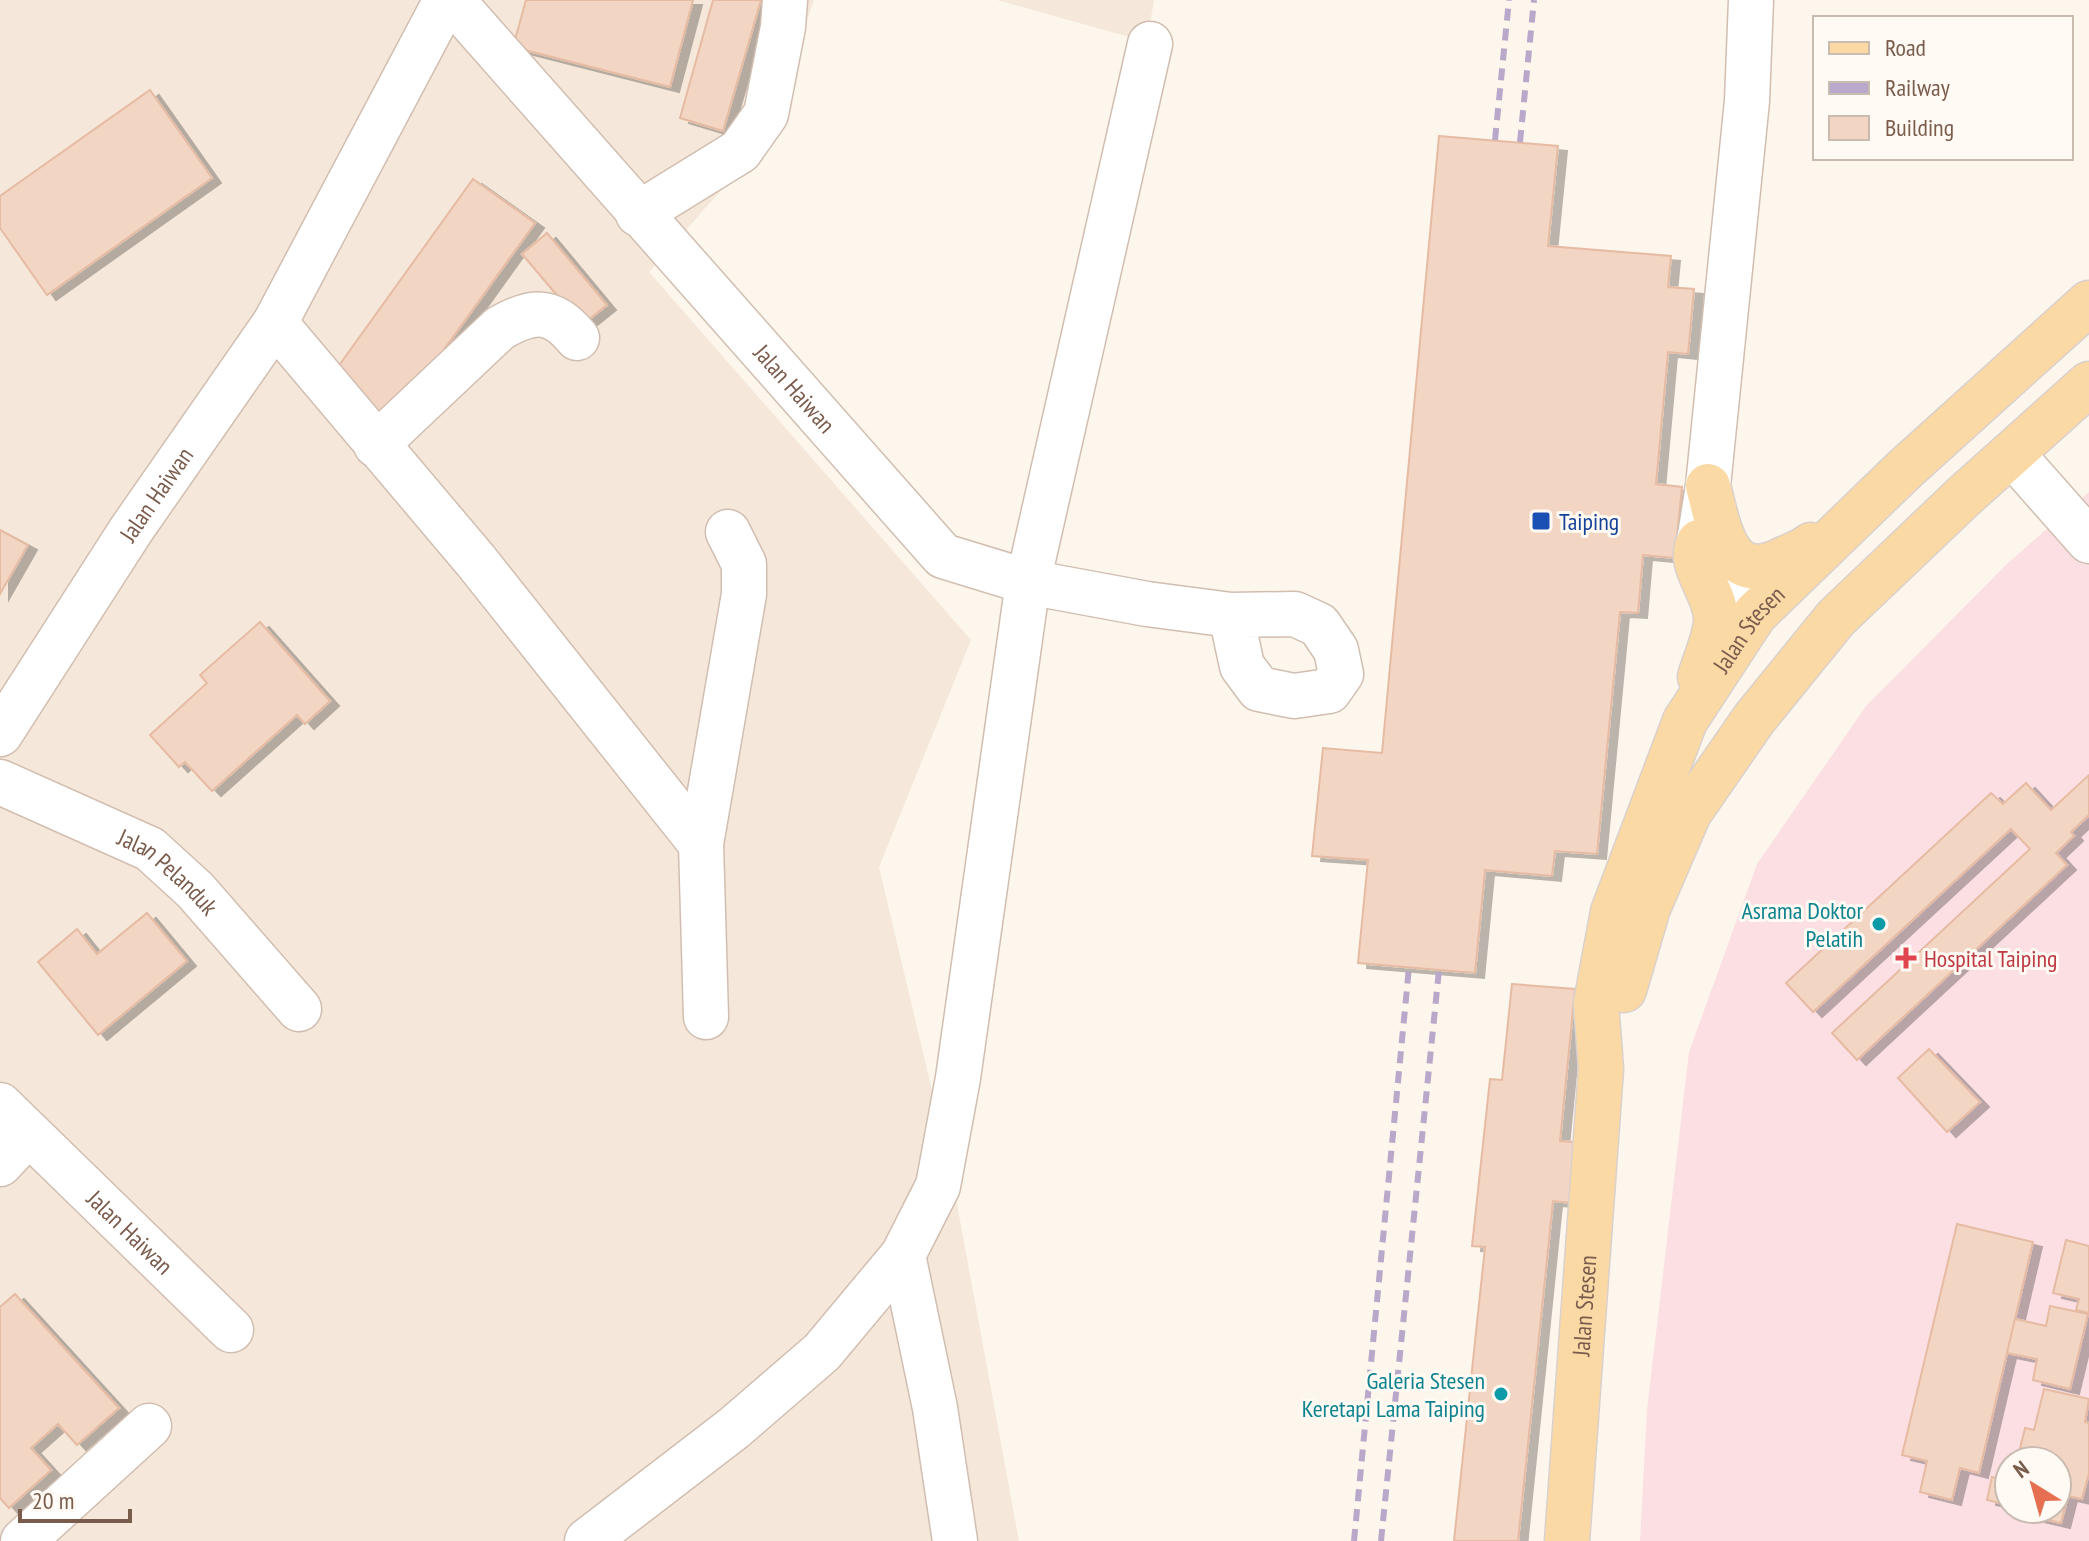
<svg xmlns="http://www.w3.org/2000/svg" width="2089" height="1541" font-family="'PT Sans Narrow',sans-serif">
<defs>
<filter id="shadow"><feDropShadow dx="9" dy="5" stdDeviation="0" flood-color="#0004"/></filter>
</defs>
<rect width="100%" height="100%" fill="#fdf6ec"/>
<g fill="#f5e8da">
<polygon points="0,0 814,0 763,143 649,272 971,640 879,867 950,1166 1019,1541 0,1541"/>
<polygon points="997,0 1154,0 1147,42"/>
</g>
<path fill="#fbdfe3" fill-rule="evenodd" d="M2089,492V1541H1640L1647,1410L1689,1052L1757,864L1866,706L2009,562ZM2009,1461H2057V1509H2009Z"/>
<g fill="#f3d5c3" stroke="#e6bba3" stroke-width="2" filter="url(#shadow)">
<polygon points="526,0 693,0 670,87 513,47"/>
<polygon points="713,0 761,0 723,131 680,118"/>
<polygon points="150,90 212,178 47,295 0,228 0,196"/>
<polygon points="1439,136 1558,146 1548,246 1671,256 1668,287 1694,289 1688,354 1668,352 1656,484 1682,487 1675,558 1643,555 1638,613 1620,612 1597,854 1555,851 1552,876 1485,870 1475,973 1358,963 1368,860 1312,856 1323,748 1382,753"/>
<polygon points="473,179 535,223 392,422 330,378"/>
<polygon points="547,233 607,305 582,325 522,254"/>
<polygon points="0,530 28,545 0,594"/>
<polygon points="260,622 330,701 305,724 297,715 212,791 185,762 179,767 150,735 207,683 200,675"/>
<polygon points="2089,775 2089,815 2071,832 2074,836 2056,853 2067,865 1857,1060 1832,1033 2030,849 2011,829 1813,1012 1786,983 1991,793 2003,804 2026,783 2051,810"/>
<polygon points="147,913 187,961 98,1035 38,962 77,929 97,954"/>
<polygon points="1512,984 1575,989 1560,1141 1588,1143 1582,1204 1553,1201 1518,1541 1454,1541 1485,1247 1472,1246 1490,1079 1502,1080"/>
<polygon points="1929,1049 1980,1102 1947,1132 1898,1078"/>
<polygon points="1957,1224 2033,1242 1979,1473 1960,1468 1952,1500 1920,1492 1927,1461 1902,1455"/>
<polygon points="2066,1240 2089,1246 2089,1313 2076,1310 2079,1299 2053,1293"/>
<polygon points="15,1294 119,1408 77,1445 58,1424 31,1448 51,1470 9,1508 0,1498 0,1307"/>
<polygon points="2050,1306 2088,1314 2070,1389 2033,1380 2037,1359 2007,1353 2015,1319 2046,1326"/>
<polygon points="2044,1389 2089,1399 2085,1422 2089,1423 2089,1473 2082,1499 2068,1496 2061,1523 2014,1512 2015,1509 2057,1509 2057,1461 2017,1461 2025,1428 2034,1430"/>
<polygon points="1992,1477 2009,1481 2009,1505 1987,1500"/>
</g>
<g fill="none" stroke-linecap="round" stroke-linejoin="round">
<defs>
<g id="minor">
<path id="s1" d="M452,0L943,556L1028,582L1147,604L1231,615L1295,614L1319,625L1336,650L1341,674L1329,691L1294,696L1259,689L1242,666L1231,615"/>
<polyline points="1751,0 1747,101 1708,486 1699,542 1723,579 1755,614"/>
<polyline points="638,214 740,151 766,114 783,27 785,0"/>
<polyline points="275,323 476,561 701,844"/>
<path d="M376,445L500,328C532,310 552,307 577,338"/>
<polyline points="2013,455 2089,541"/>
<path id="s2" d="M0,734L131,530L275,323L446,0"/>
<path id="s3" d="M0,782L150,849L195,890L299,1009"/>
<polyline points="706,1017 701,844 744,594 744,564 728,532"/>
<path id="s4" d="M0,1105L231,1330"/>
<polyline points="0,1164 28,1134"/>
<polyline points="903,1255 935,1408 955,1541"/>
<polyline points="23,1541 149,1426"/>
<polyline points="587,1541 734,1428 822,1352 903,1255 938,1186 958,1078 1028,582 1150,44"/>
</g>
<g id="major">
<path d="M1708,486C1719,527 1726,587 1782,560C1792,555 1802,552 1811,545"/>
<path d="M1699,542C1686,565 1717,592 1716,621C1715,639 1705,660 1700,677"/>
<polyline points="1624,990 1648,908 1689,813 1754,719 1836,618 1963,497 2089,384"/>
<path id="s5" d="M1567,1541L1601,1069L1596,1003L1613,912L1685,721L1755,614L1905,469L2089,303"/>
</g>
</defs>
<use href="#minor" stroke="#d1beb0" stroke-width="47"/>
<use href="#major" stroke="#dad1cd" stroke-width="47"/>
<use href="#minor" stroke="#fff" stroke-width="44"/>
<use href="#major" stroke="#fbd9a5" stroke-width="44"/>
<g stroke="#b9a8c9" stroke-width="6" stroke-dasharray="12 8" stroke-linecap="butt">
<polyline points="1495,140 1509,0"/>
<polyline points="1520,142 1534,0"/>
<polyline points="1354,1541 1409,967"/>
<polyline points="1381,1541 1439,970"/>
</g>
</g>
<rect fill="#1a4fb4" stroke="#fffaf3" stroke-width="3" x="1531" y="511" width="20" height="20" rx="4"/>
<g fill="#0f9aa8" stroke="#fffaf3" stroke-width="3">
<circle cx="1879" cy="924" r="8"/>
<circle cx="1501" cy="1394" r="8"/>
</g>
<path fill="#e0444e" stroke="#fffaf3" stroke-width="3" d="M1902 946h8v8h8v8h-8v8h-8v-8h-8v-8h8z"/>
<g text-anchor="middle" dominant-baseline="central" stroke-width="6" stroke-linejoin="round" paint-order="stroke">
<g font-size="24" fill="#7a5c4d" stroke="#fffaf3">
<text stroke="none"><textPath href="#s1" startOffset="518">Jalan Haiwan</textPath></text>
<text stroke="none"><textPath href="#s2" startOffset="286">Jalan Haiwan</textPath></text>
<text stroke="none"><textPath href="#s5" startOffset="948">Jalan Stesen</textPath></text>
<text stroke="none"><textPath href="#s3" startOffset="192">Jalan Pelanduk</textPath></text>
<text stroke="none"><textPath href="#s4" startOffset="182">Jalan Haiwan</textPath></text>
<text stroke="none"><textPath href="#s5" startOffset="236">Jalan Stesen</textPath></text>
</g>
<g font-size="24" fill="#164399" stroke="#fffaf3" text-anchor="start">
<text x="1559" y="521">Taiping</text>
</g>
<g font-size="24" fill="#0d838f" stroke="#fffaf3" text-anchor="end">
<text x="1863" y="910">Asrama Doktor<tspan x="1863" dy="28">Pelatih</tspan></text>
<text x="1485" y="1380">Galeria Stesen<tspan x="1485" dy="28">Keretapi Lama Taiping</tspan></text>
</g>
<g font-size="24" fill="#be3a42" stroke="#fffaf3" text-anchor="start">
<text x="1924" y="958">Hospital Taiping</text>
</g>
</g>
<rect x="1813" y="16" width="260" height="144" fill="#fffaf3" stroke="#cabbb1" stroke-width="2"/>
<rect x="1829" y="42" width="40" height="12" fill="#fbd9a5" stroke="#cabbb1" stroke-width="2"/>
<text x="1885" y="56" font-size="24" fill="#7a5c4d">Road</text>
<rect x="1829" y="82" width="40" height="12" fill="#b9a8c9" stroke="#cabbb1" stroke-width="2"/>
<text x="1885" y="96" font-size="24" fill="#7a5c4d">Railway</text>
<rect x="1829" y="116" width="40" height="24" fill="#f3d5c3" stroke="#cabbb1" stroke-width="2"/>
<text x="1885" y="136" font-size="24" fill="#7a5c4d">Building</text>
<g transform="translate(2033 1485) rotate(323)"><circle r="38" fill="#fffaf3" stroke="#cabbb1" stroke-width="2"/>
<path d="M0-6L14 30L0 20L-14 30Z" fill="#e76f51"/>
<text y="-12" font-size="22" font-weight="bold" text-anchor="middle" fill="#7a5c4d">N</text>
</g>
<path d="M20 1509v12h110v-12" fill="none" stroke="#7a5c4d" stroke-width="4"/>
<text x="32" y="1509" font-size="24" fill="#7a5c4d" stroke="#fffaf3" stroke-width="6" paint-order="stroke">20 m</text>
</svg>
